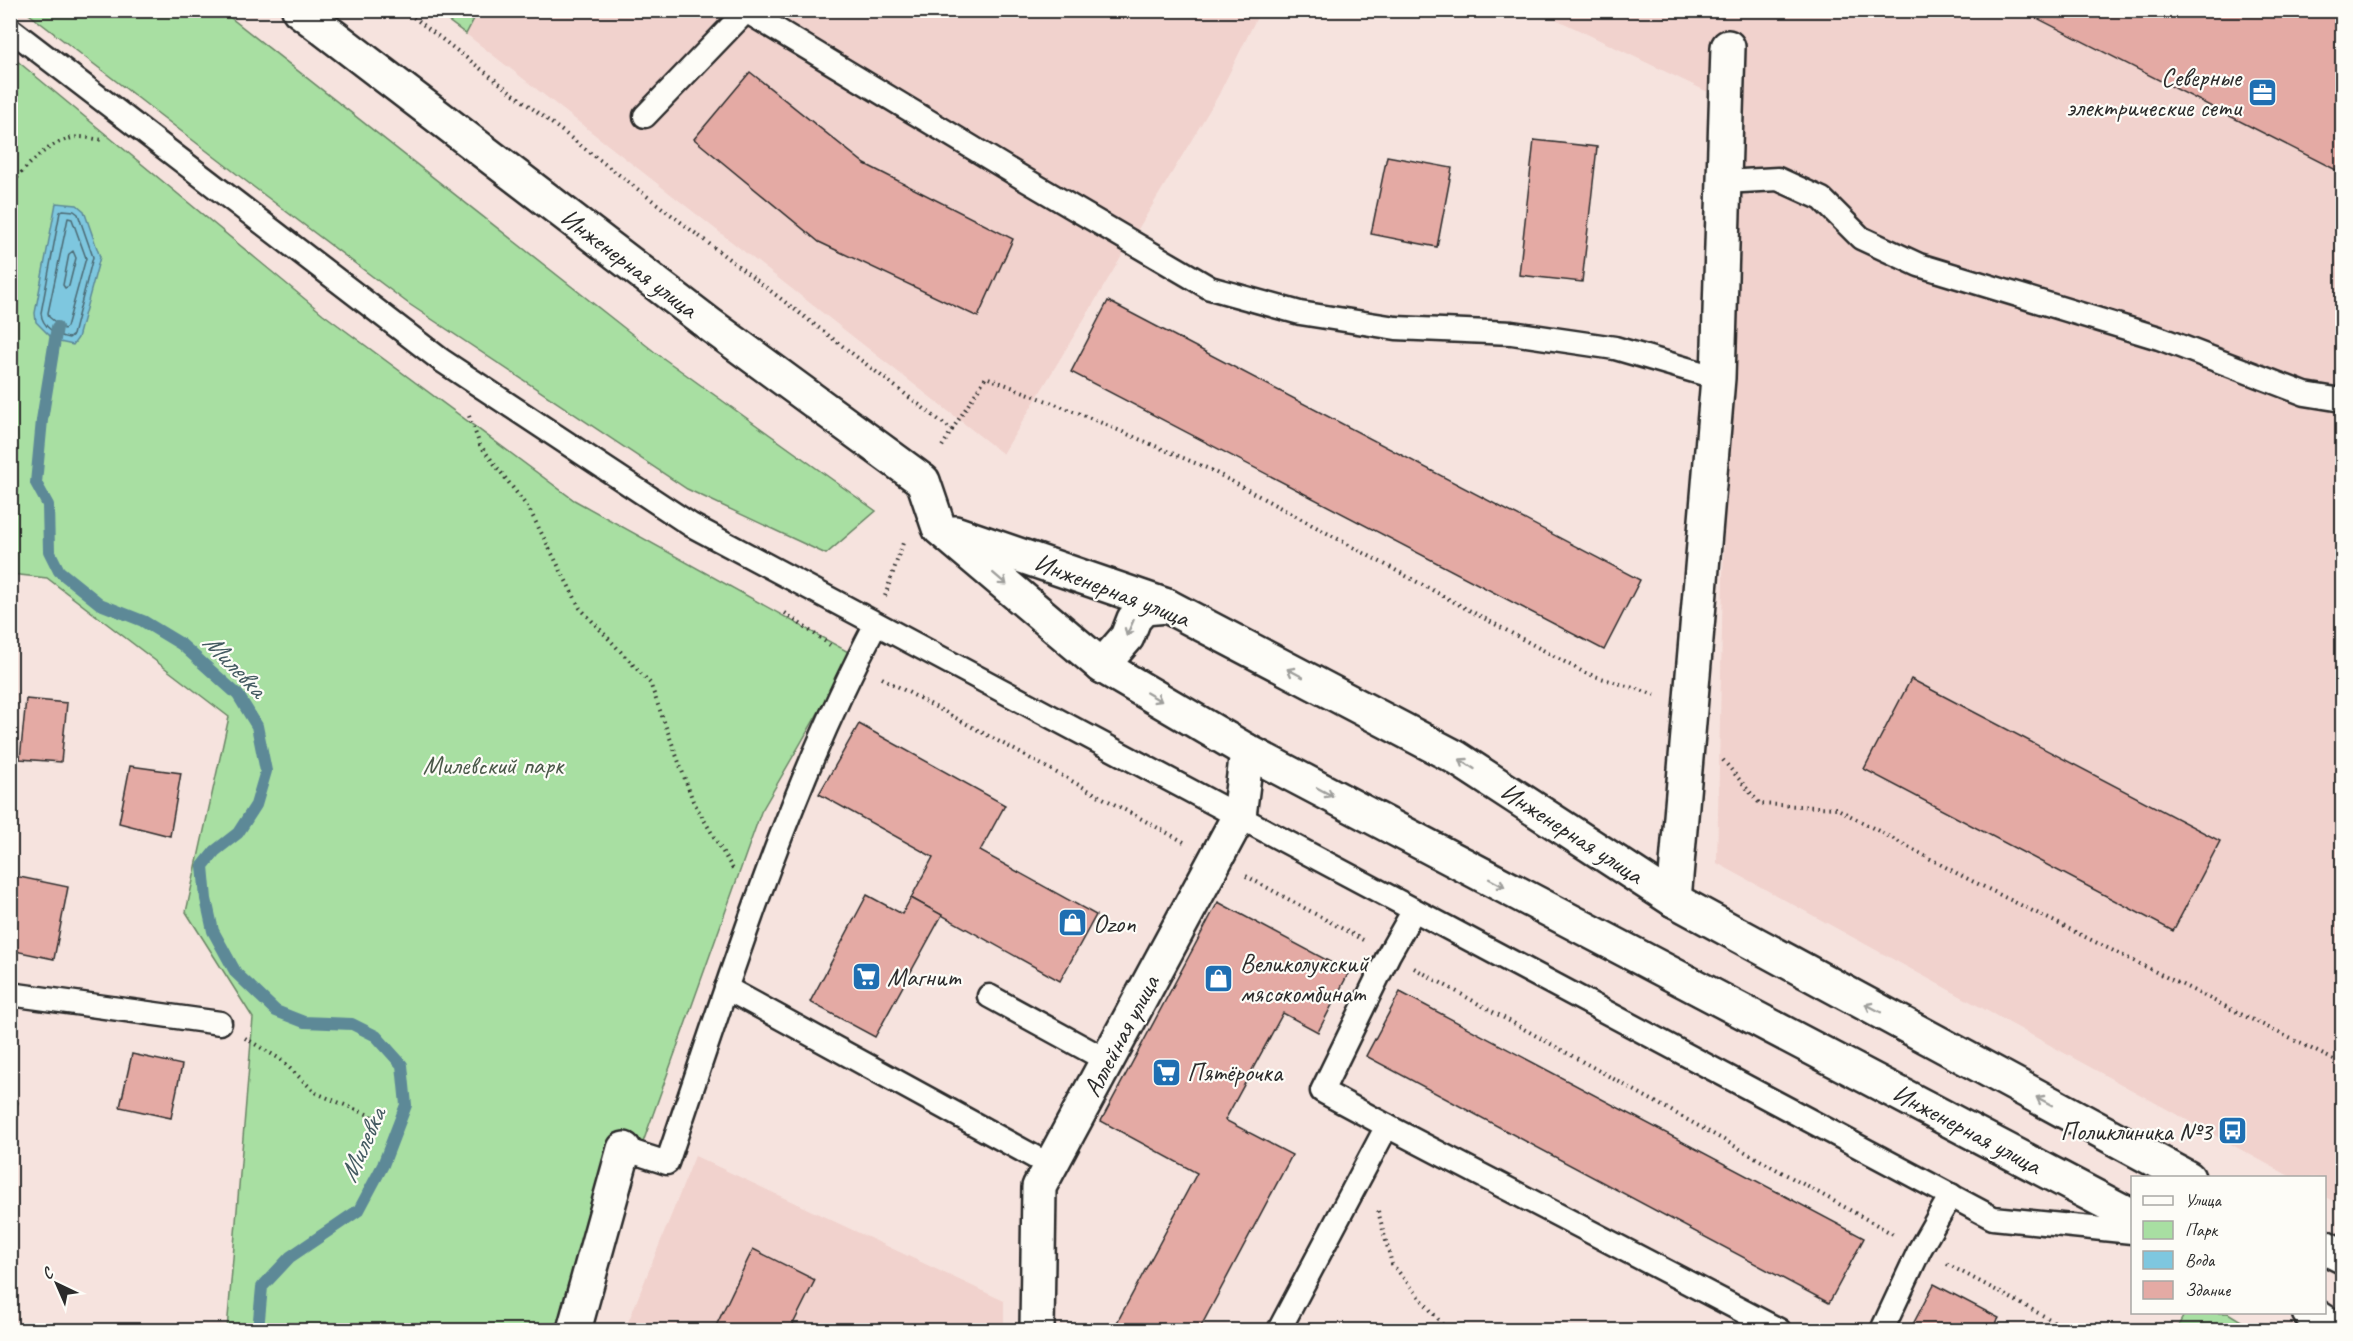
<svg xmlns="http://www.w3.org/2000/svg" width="2353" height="1341" font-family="Caveat,sans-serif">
<rect width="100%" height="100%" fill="#f6e3de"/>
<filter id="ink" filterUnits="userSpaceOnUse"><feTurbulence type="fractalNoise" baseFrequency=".0167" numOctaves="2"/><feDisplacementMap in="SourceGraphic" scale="12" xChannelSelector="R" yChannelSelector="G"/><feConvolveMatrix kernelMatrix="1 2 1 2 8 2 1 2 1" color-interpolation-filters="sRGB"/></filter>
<g filter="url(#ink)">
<g fill="#f1d2cd">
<polygon points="478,10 1260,11 1218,96 1003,454 466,34"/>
<polygon points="1539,11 2342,11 2342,1206 2325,1196 2324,1178 2291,1177 1717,863 1733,104"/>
<polygon points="695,1156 1004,1301 1004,1330 625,1330"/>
</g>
<g fill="#a8dfa2" stroke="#6a8566" stroke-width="1.5">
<polygon points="25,11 222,11 656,353 876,511 826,554 687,489 409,304 255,188"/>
<polygon points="435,11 478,11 466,34"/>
<polygon points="10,55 323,314 574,500 852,654 761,812 576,1330 227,1330 253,1018 186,912 229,717 47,578 11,574"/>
<polygon points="2185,1313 2228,1313 2256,1330 2176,1330"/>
</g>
<polygon fill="#7ec7df" stroke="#5d8997" stroke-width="1.5" points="56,203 77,205 84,211 100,257 78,338 73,345 55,341 36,322 35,313"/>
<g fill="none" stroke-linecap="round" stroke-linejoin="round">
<g stroke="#4c6973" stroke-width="1.5">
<path d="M63,210L74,211L78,214L93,257L73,335L69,338C57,336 42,327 41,313L60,212Z"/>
<polygon points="68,218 72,219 86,258 67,327 64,329 49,317 48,313"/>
<polygon points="73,251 76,258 69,286 65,288 63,285 69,254"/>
</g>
<polyline stroke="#5d8997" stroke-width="12" points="57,327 42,420 36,483 48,505 49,551 59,571 100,604 143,621 181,644 238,695 257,726 266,771 256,805 238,833 215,851 203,866 206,899 213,931 236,973 276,1011 304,1022 352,1024 376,1036 402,1065 406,1105 383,1165 359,1210 290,1257 262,1287 258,1330"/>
</g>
<g fill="#e4aaa4" stroke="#2b2b2b" stroke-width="1.5">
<polygon points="2021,10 2342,10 2342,173"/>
<polygon points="750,72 865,164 1013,239 978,317 819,242 694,139"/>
<polygon points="1534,140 1597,147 1582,282 1519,275"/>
<polygon points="1387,156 1452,168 1437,247 1371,234"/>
<polygon points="1108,301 1640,580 1604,650 1071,372"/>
<polygon points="1911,679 2220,841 2173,931 1864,769"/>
<polygon points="26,699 67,703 61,762 20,759"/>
<polygon points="859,724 1005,805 980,851 1096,915 1060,981 911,898 933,857 819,794"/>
<polygon points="130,766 181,773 170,836 119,823"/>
<polygon points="10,875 68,887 54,959 10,950"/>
<polygon points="867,895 902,914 911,898 942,915 875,1037 810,1002"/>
<polygon points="1218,902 1349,972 1318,1032 1283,1013 1225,1120 1292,1155 1199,1330 1113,1330 1197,1173 1101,1121"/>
<polygon points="1400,992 1864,1238 1829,1303 1366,1056"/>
<polygon points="132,1054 182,1065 171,1118 120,1107"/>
<polygon points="10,1100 18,1102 10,1137"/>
<polygon points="753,1249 815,1280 790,1330 714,1330"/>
<polygon points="1934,1284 1999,1318 1992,1330 1910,1330"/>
</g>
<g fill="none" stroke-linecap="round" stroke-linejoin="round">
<defs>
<g id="lane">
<polyline points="10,29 441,360 691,525 1993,1218 2132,1232"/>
<polyline points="645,116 746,11 1026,180 1210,288 1300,313 1396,328 1512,333 1615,348 1718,378"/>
<polyline points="1724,182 1778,179 1822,199 1861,238 1919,265 2159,338 2305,394 2342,400"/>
<polyline points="726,988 1051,1166"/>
<polyline points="10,994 220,1023"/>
<polyline points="989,996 1108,1061"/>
<polyline points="1387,1126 1779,1330"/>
<path d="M624,1149L667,1163C729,981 786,794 876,624"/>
<polyline points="1279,1330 1387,1126 1322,1091 1389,954 1414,910"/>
<polyline points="1882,1330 1920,1249 1951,1195"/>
</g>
<g id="street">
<polyline points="1674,900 1718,378 1728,47"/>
<polyline points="574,1330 624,1149"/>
<polyline points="1037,1330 1039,1187 1239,816 1247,751"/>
</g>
<g id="secondary">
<polyline points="299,10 709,324 923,481 939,528 1102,666 1247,751 2132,1216"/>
<polyline points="955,533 1167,606 1455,757 1674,900 2188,1178"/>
<polyline points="1102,666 1127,637 1134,619 1144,608 1167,606"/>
<polyline points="2324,1247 2342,1256"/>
<polyline points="2309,1312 2337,1330"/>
</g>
</defs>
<use href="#lane" stroke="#2b2b2b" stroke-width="27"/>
<use href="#street" stroke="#2b2b2b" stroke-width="38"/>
<use href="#secondary" stroke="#2b2b2b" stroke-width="38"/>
<g stroke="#2b2b2b" stroke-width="4" stroke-dasharray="1.5 4.5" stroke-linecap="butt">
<polyline points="404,10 952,430 940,450"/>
<path d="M10,187C26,165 50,140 78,137C86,137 95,139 102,140"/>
<polyline points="469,416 480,445 529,509 580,608 650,683 693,801 734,871"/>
<polyline points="952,430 986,377 1083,415 1209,469 1585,673 1656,695"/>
<polyline points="885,596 904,540"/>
<polyline points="785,613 830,645"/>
<polyline points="882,678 1184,842"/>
<polyline points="1723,760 1760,804 1836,808 1964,877 2342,1064"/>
<polyline points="1246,876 1363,940"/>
<polyline points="1414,968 1893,1234"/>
<polyline points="245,1038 280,1059 316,1093 376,1118"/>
<polyline points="1378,1211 1392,1264 1447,1330"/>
<polyline points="1947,1264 2070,1330"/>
</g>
<use href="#lane" stroke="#fdfcf7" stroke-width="22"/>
<use href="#street" stroke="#fdfcf7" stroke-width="33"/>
<use href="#secondary" stroke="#fdfcf7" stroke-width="33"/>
</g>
<defs><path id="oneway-shaft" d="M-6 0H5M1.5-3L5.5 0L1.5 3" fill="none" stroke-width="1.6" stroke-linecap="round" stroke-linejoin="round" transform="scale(1.5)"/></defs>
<g stroke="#9e9e9b">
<use href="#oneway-shaft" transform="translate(1000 579) rotate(41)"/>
<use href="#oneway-shaft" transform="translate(1130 628) rotate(114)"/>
<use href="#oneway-shaft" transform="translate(1295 673) rotate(-152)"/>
<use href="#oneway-shaft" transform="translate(1154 697) rotate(30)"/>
<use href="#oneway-shaft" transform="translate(1467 764) rotate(-147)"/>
<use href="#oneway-shaft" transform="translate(1325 792) rotate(28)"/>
<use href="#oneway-shaft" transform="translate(1497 883) rotate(28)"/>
<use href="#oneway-shaft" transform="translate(1873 1008) rotate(-152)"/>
<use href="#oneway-shaft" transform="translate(2044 1101) rotate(-152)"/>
</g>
</g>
<defs>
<symbol id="office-square" viewBox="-11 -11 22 22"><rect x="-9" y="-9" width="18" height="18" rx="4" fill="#1f6fb2" stroke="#fdfcf7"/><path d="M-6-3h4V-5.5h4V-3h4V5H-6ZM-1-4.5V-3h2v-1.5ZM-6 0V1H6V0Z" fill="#fff"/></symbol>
<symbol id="shop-square" viewBox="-11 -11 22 22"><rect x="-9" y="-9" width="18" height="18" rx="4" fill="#1f6fb2" stroke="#fdfcf7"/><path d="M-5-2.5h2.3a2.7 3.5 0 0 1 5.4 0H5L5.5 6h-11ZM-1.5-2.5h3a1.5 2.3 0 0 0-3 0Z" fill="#fff"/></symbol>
<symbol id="supermarket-square" viewBox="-11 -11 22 22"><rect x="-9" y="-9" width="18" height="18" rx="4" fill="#1f6fb2" stroke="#fdfcf7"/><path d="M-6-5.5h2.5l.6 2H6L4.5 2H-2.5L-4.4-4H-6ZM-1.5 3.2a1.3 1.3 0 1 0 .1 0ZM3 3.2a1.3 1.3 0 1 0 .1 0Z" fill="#fff"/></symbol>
<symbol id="bus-square" viewBox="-11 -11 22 22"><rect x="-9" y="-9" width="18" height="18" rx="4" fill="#1f6fb2" stroke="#fdfcf7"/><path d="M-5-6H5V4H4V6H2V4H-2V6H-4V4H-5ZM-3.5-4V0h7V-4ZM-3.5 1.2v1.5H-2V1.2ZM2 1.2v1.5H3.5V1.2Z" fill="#fff"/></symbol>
</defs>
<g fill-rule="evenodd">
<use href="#office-square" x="2246" y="76" width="33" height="33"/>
<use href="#shop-square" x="1056" y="906" width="33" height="33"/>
<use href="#supermarket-square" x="850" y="960" width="33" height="33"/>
<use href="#shop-square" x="1202" y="962" width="33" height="33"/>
<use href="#supermarket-square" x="1150" y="1056" width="33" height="33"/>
<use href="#bus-square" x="2216" y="1114" width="33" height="33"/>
</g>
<g text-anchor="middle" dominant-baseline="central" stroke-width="4.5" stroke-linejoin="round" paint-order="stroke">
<g font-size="26" fill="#2b2b2b" stroke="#fdfcf7" text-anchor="start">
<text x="2241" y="77" text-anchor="end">Северные<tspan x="2241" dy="30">электрические сети</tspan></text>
<text x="1093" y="923">Ozon</text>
<text x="1240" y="963">Великолукский<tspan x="1240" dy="30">мясокомбинат</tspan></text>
<text x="887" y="977">Магнит</text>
<text x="1187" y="1072">Пятёрочка</text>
<text x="2212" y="1131" text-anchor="end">Поликлиника №3</text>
</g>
<g font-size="26" fill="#2b2b2b" stroke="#fdfcf7">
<text transform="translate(629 263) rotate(37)">Инженерная улица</text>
<text transform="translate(1112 590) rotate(21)">Инженерная улица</text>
<text transform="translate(1572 833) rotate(33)">Инженерная улица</text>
<text transform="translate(1121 1036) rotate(-62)">Аллейная улица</text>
<text transform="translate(1967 1129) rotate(28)">Инженерная улица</text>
</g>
<g font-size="26" fill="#4a5849" stroke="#fdfcf7">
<text x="493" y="765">Милевский парк</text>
</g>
<g font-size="27" font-style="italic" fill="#445a61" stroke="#fdfcf7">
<text transform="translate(235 665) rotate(46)">Милевка</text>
<text transform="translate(362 1145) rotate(-66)">Милевка</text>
</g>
</g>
<rect width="2353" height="1341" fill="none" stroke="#fdfcf7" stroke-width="36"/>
<rect x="18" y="18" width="2317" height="1305" fill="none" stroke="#2b2b2b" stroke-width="2" filter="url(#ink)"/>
<rect x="2131" y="1176" width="195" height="138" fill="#fdfcf7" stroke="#a9a8a5" stroke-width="1.5"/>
<rect x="2143" y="1196" width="30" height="9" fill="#fdfcf7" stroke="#a9a8a5" stroke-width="1.5"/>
<text x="2185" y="1206" font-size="18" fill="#2b2b2b">Улица</text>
<rect x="2143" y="1221" width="30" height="18" fill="#a8dfa2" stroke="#a9a8a5" stroke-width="1.5"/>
<text x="2185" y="1236" font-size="18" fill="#2b2b2b">Парк</text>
<rect x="2143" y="1251" width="30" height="18" fill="#7ec7df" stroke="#a9a8a5" stroke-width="1.5"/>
<text x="2185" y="1266" font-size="18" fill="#2b2b2b">Вода</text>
<rect x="2143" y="1281" width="30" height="18" fill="#e4aaa4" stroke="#a9a8a5" stroke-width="1.5"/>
<text x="2185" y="1296" font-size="18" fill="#2b2b2b">Здание</text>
<g transform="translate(57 1284) rotate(316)" stroke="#fdfcf7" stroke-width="4.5" paint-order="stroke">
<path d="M0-4.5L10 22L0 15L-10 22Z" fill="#2b2b2b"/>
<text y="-9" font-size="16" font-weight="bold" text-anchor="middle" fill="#2b2b2b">С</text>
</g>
</svg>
